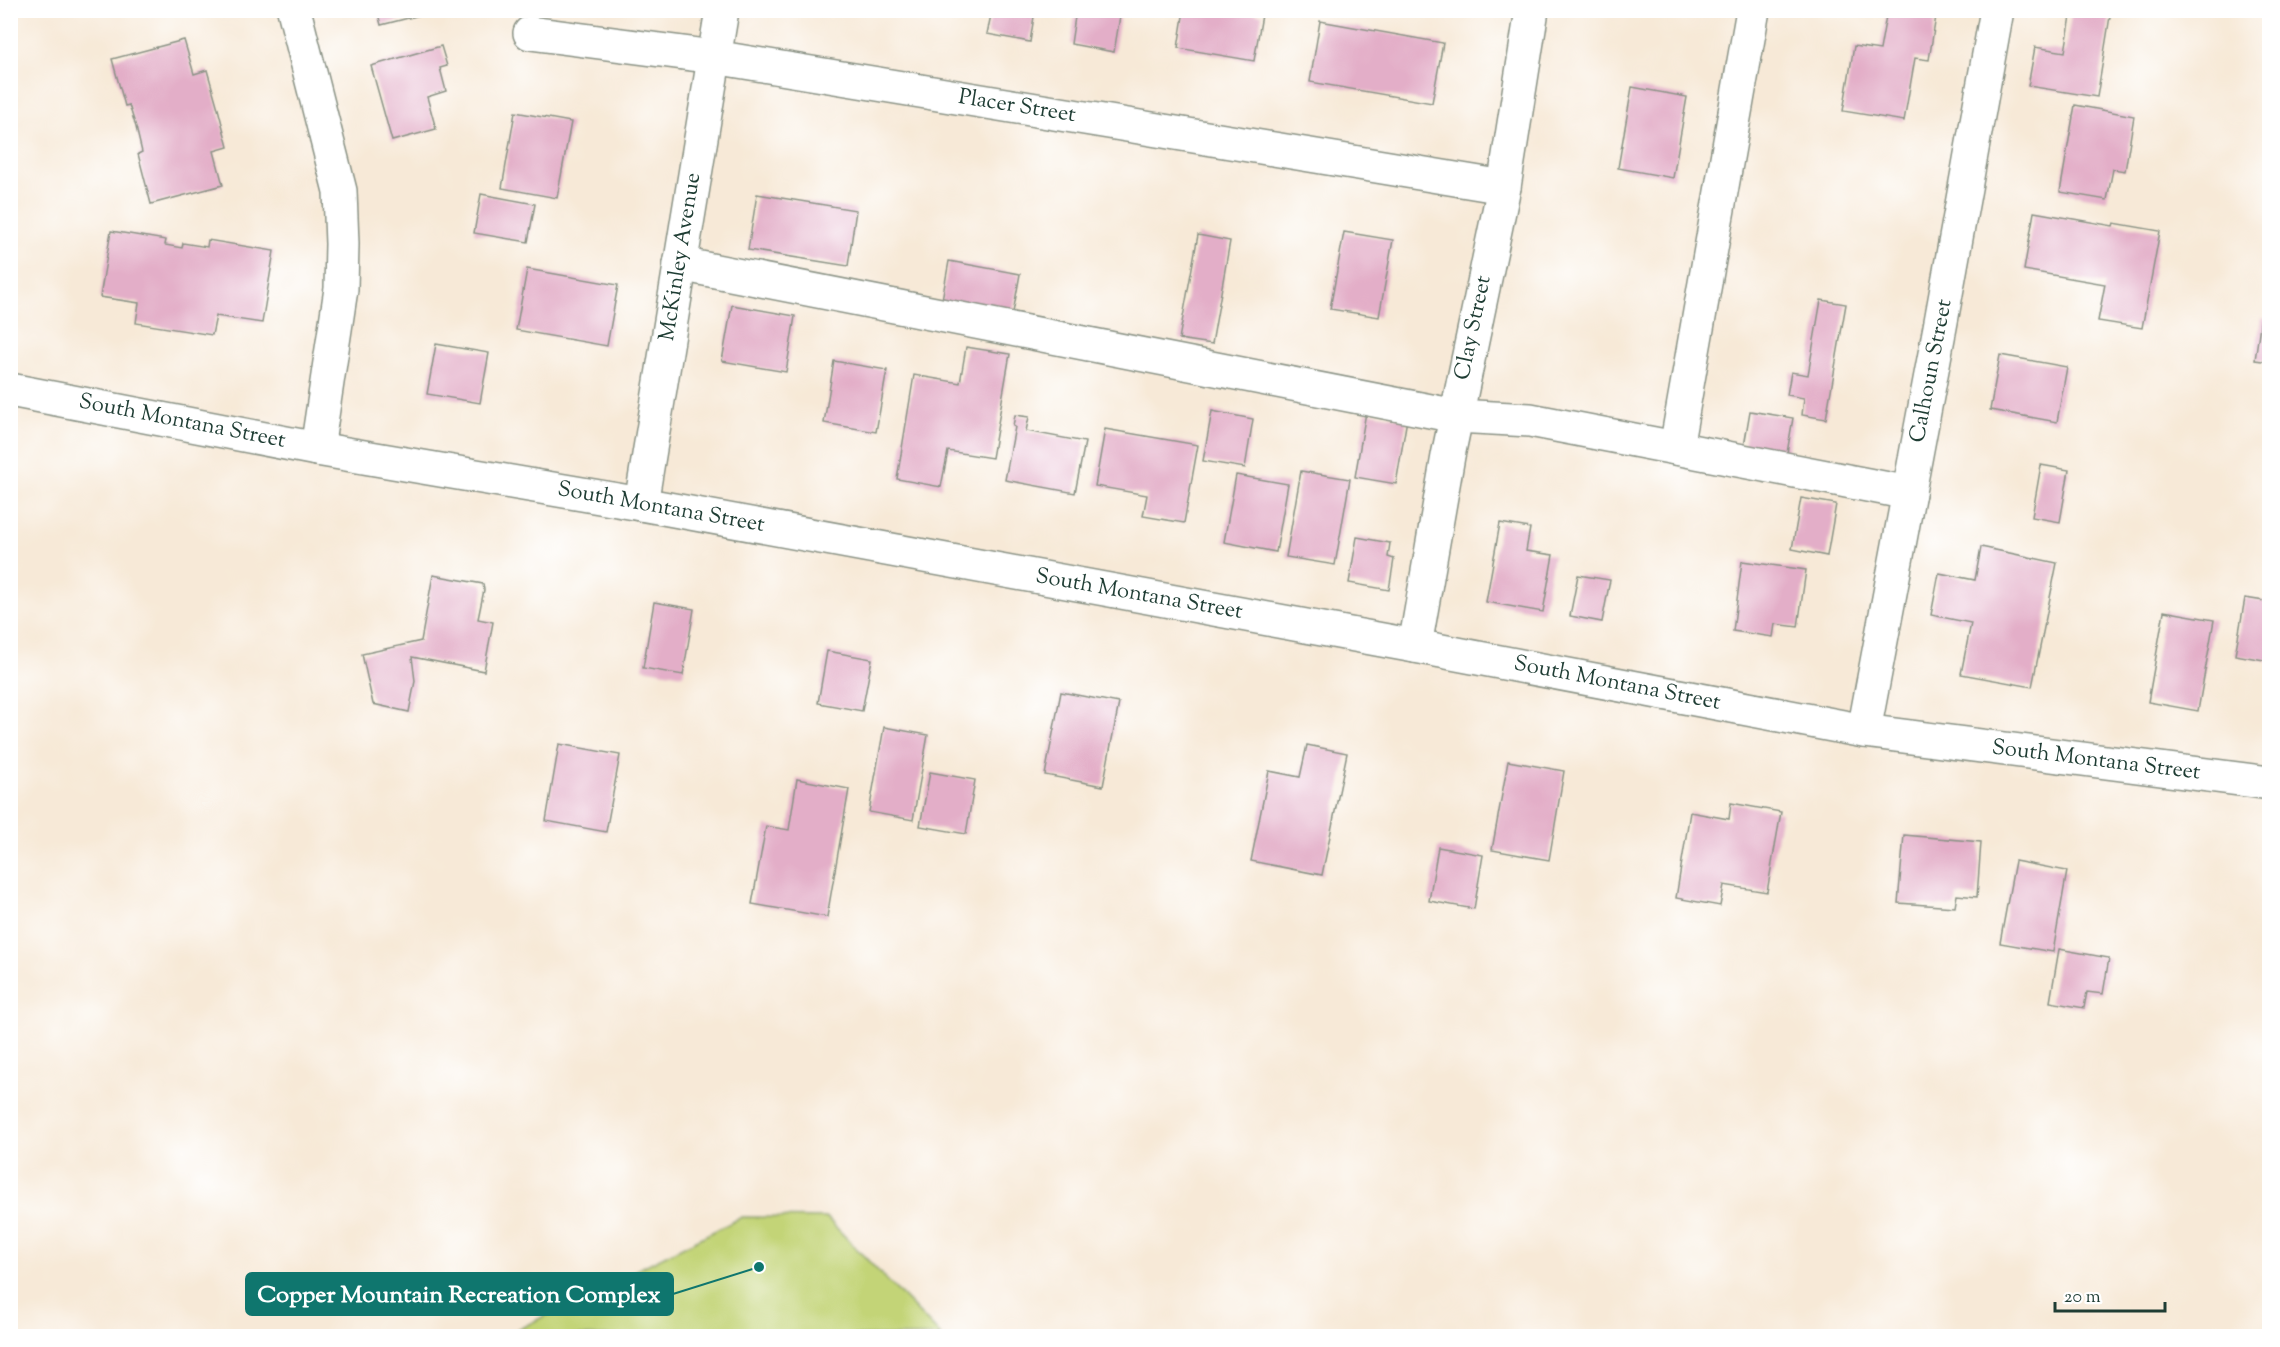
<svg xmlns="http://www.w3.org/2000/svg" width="2280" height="1347" font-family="'Sorts Mill Goudy',serif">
<rect width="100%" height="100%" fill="#fff"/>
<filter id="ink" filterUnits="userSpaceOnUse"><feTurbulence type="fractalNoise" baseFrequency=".0167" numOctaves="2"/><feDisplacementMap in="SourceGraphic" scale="12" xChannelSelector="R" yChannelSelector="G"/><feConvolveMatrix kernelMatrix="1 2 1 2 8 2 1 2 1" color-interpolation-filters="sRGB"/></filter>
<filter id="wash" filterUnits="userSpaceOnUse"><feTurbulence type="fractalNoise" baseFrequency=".008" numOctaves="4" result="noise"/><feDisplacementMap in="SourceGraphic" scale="24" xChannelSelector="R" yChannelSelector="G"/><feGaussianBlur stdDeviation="1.35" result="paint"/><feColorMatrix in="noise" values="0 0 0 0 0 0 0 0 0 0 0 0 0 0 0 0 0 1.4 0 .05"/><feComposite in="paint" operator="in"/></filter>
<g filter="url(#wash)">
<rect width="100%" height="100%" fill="#f7e9d7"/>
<polygon fill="#c3d477" stroke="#718856" stroke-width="1.5" points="742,1217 827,1218 941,1336 505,1336"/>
<g id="blocks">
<g fill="#e3aec8">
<polygon points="377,10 436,10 436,11 381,25"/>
<polygon points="992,10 1035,10 1030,42 987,34"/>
<polygon points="1076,10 1121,10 1114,52 1071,44"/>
<polygon points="1184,10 1237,10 1262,15 1254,61 1178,48"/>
<polygon points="1887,10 1937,10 1929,60 1915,58 1904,121 1843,111 1854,46 1880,50"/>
<polygon points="2072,10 2111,10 2097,97 2028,86 2035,47 2065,52"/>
<polygon points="1320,21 1443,43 1432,103 1310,82"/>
<polygon points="184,40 194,74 207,70 217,105 228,147 214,151 223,185 151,204 138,154 142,152 136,127 129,105 125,106 112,59"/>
<polygon points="441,46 447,66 440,68 446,91 427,97 436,129 392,141 371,66"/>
<polygon points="1632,87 1687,97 1673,178 1618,168"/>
<polygon points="2075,105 2134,116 2125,171 2113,169 2107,200 2060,192"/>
<polygon points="515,112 571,122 557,198 502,188"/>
<polygon points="481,194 535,204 528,242 474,233"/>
<polygon points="757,194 856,210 848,266 748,250"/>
<polygon points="2034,212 2113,226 2114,223 2160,231 2142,328 2098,321 2105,284 2024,270"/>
<polygon points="111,231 166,240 165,245 182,248 183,243 207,247 208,240 274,251 262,323 216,316 212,335 136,323 139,303 100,297"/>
<polygon points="1344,232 1393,240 1379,317 1330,309"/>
<polygon points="1198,235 1230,241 1212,344 1179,339"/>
<polygon points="949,261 1020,274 1011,324 940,311"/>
<polygon points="527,269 618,285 607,346 516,330"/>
<polygon points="1821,300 1846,304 1826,419 1802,415 1804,398 1787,395 1791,372 1808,375"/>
<polygon points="732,305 795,316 786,372 722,361"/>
<polygon points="2261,318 2270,320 2270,362 2255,360"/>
<polygon points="436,344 489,353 480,403 427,394"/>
<polygon points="966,347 1010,354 992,458 948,451 941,487 897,479 914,375 960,383"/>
<polygon points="2000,355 2067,367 2057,422 1990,410"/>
<polygon points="834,361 887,370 876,432 824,423"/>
<polygon points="1212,411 1253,419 1245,468 1203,461"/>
<polygon points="1750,411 1793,418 1786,459 1743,452"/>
<polygon points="1366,412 1407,419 1396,484 1355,477"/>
<polygon points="1015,415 1029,417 1026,431 1085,442 1075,493 1005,480 1015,427 1013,426"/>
<polygon points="1105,429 1198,445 1184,523 1143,516 1147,495 1095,486"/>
<polygon points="2041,465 2069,470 2060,522 2032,517"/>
<polygon points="1301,471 1350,479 1335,565 1286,557"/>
<polygon points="1236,475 1288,484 1276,552 1224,542"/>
<polygon points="1801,498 1836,504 1827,556 1792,549"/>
<polygon points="1500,523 1530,528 1526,551 1553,555 1543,612 1486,602"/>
<polygon points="1357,537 1390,543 1388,557 1394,559 1389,590 1349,583"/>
<polygon points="1981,547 2057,563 2032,687 1961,674 1971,623 1931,615 1939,573 1975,580"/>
<polygon points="1742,561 1806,570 1798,627 1775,624 1773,637 1733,631"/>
<polygon points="433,575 483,584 484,590 478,619 493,622 484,671 412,657 415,681 409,712 373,704 362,654 421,641"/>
<polygon points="1578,575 1610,580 1602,622 1570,616"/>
<polygon points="2245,598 2270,602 2270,661 2235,655"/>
<polygon points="654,602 694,609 683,675 643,668"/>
<polygon points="2164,611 2214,620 2198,711 2148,702"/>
<polygon points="827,651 872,659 862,711 818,703"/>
<polygon points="1061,692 1119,703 1103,786 1045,775"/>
<polygon points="884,727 928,735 913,820 869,812"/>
<polygon points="559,744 620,755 606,832 546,821"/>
<polygon points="1307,745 1347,753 1322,875 1251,861 1269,771 1300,777"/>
<polygon points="1508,761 1564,771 1549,860 1492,850"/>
<polygon points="930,772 975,780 966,834 920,826"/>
<polygon points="797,779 849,789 827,917 752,904 766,826 789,830"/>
<polygon points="1731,803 1781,812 1767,892 1724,885 1720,906 1676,898 1690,812 1729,819"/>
<polygon points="1904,835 1981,842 1977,897 1957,895 1955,907 1898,903"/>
<polygon points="1438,847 1483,855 1474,909 1429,901"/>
<polygon points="2015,861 2067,871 2053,952 2000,943"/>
<polygon points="2059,949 2109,958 2103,994 2087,992 2084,1008 2050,1002"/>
</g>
</g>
</g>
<g filter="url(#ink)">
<use href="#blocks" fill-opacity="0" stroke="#8b9386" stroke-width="1.5"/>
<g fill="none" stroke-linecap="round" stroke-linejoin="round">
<defs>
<g id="minor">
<polyline points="294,10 340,191 342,244 341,289 317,449"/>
<polyline points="530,33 714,57 1504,187"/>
<polyline points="680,264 1456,416 1530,420 1909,493"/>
<polyline points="10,390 317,449 641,504 1415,646 1864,731 2270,783"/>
<polyline points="1676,448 1753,10"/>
<polyline points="641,504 722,10"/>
<polyline points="1415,646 1448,456 1504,187 1532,10"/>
<polyline points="1864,731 1940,327 1997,10"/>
</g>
</defs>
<use href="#minor" stroke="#8b9386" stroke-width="36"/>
<use href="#minor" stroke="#fff" stroke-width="33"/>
</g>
</g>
<g text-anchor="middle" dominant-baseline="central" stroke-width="4.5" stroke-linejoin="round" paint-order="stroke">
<g font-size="22" fill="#1f3d34" stroke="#fff">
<text transform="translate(1017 107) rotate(9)">Placer Street</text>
<text transform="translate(681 257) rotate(-81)">McKinley Avenue</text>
<text transform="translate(1474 328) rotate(-78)">Clay Street</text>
<text transform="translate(1932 371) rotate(-79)">Calhoun Street</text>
<text transform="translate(182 422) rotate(11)">South Montana Street</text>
<text transform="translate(661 508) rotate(10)">South Montana Street</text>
<text transform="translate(1139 595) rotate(10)">South Montana Street</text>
<text transform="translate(1617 684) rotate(11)">South Montana Street</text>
<text transform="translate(2096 761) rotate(7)">South Montana Street</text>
</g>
</g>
<path fill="none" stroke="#0f766e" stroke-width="2" d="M759 1267L673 1294"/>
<circle fill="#0f766e" stroke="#fff" stroke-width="2" cx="759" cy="1267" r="6"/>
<rect fill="#0f766e" stroke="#0f766e" stroke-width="2" x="246" y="1273" width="427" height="42" rx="6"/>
<g font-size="24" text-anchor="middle" font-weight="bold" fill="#fff">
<text x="459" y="1302">Copper Mountain Recreation Complex</text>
</g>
<rect width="2280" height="1347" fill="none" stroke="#fff" stroke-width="36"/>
<path d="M2055 1302v9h110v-9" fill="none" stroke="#1f3d34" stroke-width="3"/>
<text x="2064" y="1302" font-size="18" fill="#1f3d34" stroke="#ffffff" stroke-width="4.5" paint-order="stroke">20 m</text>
</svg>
